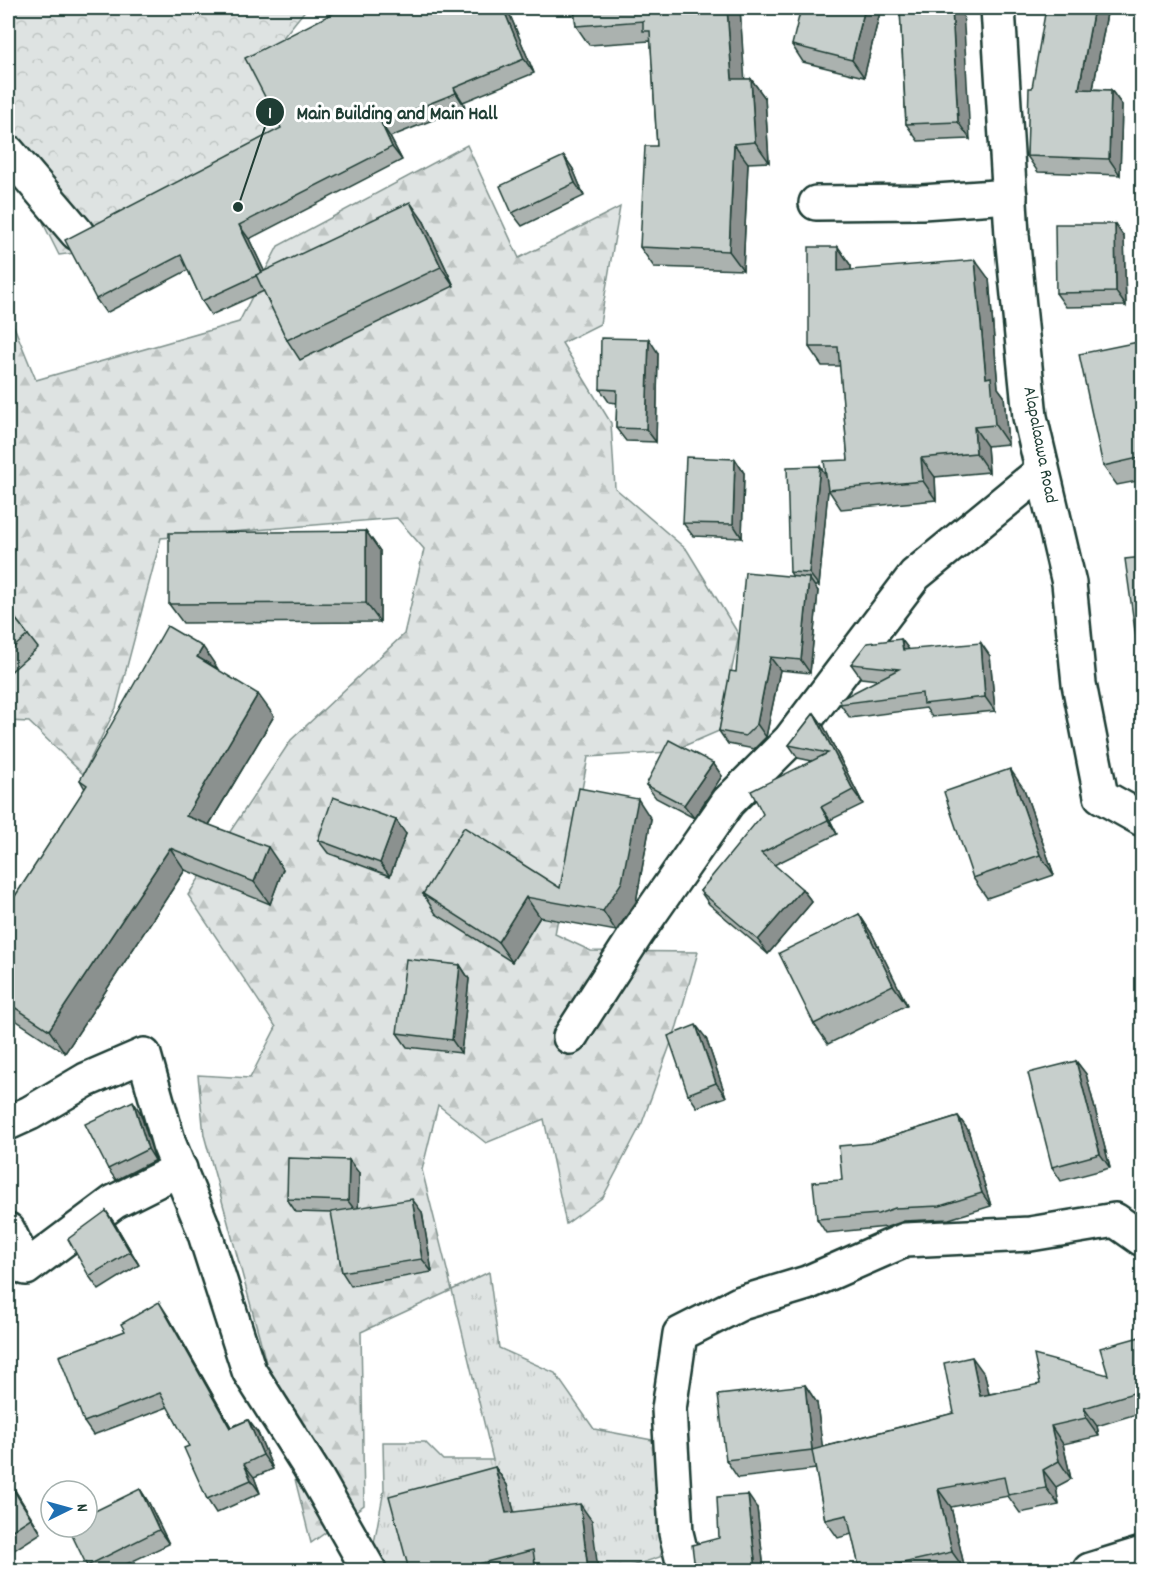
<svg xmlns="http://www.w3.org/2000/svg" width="1150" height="1578" font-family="Dekko,sans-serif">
<defs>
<pattern id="grass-tufts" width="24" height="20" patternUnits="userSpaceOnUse" patternTransform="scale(1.5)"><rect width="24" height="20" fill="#dee3e2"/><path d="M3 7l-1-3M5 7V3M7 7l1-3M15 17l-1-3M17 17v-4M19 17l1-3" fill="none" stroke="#bec4c2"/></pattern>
<pattern id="forest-firs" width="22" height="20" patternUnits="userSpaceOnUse" patternTransform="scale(1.5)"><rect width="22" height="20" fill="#dee3e2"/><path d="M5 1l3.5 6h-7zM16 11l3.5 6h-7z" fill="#bec4c2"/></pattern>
<pattern id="park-crowns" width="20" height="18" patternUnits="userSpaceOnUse" patternTransform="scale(1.5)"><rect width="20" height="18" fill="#dee3e2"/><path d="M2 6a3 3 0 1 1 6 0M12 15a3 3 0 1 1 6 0" fill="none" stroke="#bec4c2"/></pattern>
</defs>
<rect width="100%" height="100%" fill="#fff"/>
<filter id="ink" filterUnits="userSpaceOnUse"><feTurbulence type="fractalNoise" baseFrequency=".0167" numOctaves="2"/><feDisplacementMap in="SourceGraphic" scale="12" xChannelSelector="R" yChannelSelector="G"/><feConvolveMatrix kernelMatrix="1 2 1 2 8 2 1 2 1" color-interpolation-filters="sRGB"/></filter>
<g filter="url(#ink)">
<polygon fill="url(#grass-tufts)" stroke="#7e908b" stroke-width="1.5" points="489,1272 499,1348 555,1373 594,1429 652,1440 673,1518 660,1557 632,1566 636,1570 369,1570 384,1490 383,1442 425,1442 443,1460 493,1460 452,1290"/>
<polygon fill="url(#forest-firs)" stroke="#7e908b" stroke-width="1.5" points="467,145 519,258 620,207 600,324 562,343 611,423 615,488 687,550 739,635 719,731 670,752 588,757 555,934 591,951 698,952 677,1026 642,1123 603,1197 566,1224 544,1119 486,1143 438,1105 422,1170 452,1290 361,1332 364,1505 311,1543 260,1339 204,1135 198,1075 250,1078 276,1027 188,895 291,740 404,634 424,549 397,518 161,538 116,708 83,774 29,722 8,721 8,312 36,380 239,322 278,246"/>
<polygon fill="url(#park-crowns)" stroke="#7e908b" stroke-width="1.5" points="8,8 307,8 255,72 290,142 75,253 59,255 46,229 8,138"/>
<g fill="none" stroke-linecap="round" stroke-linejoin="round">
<defs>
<g id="minor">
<polyline points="998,8 1012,235 1030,417 1069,583 1079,684 1101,796 1142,819"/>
<polyline points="8,152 77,233"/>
<polyline points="816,203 922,202 1010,196"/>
<polyline points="570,1037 637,933 728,802 790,740 915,575 1042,471"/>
<polyline points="8,1123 30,1113 86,1080 144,1055 169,1144 202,1225 249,1371 316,1477 369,1570"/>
<polyline points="8,1230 26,1268 114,1202 180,1169"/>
<polyline points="685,1570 676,1533 669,1409 680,1334 741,1303 807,1283 905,1240 1030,1234 1115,1220 1142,1239"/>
<polyline points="1090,1570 1142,1554"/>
</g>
</defs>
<use href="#minor" stroke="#1f3d34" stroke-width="38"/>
<use href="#minor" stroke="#fff" stroke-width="33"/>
</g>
<g fill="#abb2af" stroke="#1f3d34" stroke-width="1.5">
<polygon points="343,8 507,8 534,73 463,102 465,107 390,137 402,160 249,239 264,271 424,222 454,286 300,360 287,340 264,291 211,315 202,301 188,270 106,313 96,299 281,128"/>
<polygon points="574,8 740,8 744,79 751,79 765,98 769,162 748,163 743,270 654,267 640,247 657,146 651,42 650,41 589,45 576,26"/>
<polygon points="881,8 864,77 803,62 792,45"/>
<polygon points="900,8 970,139 918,141 906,124"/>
<polygon points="1108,8 1093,89 1111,90 1122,105 1120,175 1038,172 1027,156 1032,88"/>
<polygon points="564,156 573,169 584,196 522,226 512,213"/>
<polygon points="1115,224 1124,237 1126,306 1066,307 1056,293"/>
<polygon points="838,247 851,266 851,270 989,279 998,388 1004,396 1008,444 987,446 989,472 935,477 936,500 841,509 828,489 819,586 814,586 818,591 810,673 780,670 766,737 754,749 728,744 719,731 736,672 793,577 790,572 826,476 848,460 840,366 822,366 809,347"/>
<polygon points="1142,341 1143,480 1117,485 1103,466"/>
<polygon points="658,353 656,442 626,441 616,428 617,403 609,402 600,389"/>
<polygon points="735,459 744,473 742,538 693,536 683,523"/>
<polygon points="366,531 380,551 380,622 183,623 169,604"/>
<polygon points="1143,557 1143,647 1136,638"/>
<polygon points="8,609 38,648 8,674"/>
<polygon points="901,639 909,650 990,656 995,711 932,717 926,708 850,718 840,704 878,680 861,678 851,664"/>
<polygon points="218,670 274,716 209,825 283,869 270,904 185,870 65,1053 8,1015 8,907 85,789 80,780"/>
<polygon points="814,713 824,727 863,804 830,820 837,834 774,865 802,889 812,902 768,954 709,904 700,891 812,761 798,758 789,745"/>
<polygon points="713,763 722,776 694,818 656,798 646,785"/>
<polygon points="1024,789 1054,875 987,898 973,878"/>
<polygon points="651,819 636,902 616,931 540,917 512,962 436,914 423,894 560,888"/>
<polygon points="406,834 390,876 328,853 318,840"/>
<polygon points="859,914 872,934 907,1005 828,1044 814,1024"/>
<polygon points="460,965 469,979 461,1053 407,1047 397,1033"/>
<polygon points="706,1038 726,1097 697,1107 688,1094"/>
<polygon points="1076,1061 1086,1074 1110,1168 1061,1181 1052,1167"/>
<polygon points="140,1112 155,1160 116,1180 108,1169"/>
<polygon points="958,1116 968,1130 991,1206 949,1219 904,1221 887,1227 826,1233 817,1219 842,1180 871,1143"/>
<polygon points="359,1173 358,1208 422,1212 432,1272 351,1286 342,1272 332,1213 296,1212 287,1199"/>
<polygon points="106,1211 115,1224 139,1265 99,1290 89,1276"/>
<polygon points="168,1316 231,1427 248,1420 258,1433 273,1469 254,1477 260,1493 216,1513 207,1499 189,1446 168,1407 93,1435 84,1422"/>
<polygon points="1143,1336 1143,1412 1097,1426 1099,1436 1063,1444 1071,1479 1056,1487 1059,1505 1020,1513 1008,1496 951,1507 965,1570 860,1570 852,1534 838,1538 825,1520 816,1469 738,1478 726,1460 805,1385 817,1403 822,1447 954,1413 985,1375 989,1394 1108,1375"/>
<polygon points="495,1467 507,1485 514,1512 592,1521 536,1570 409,1570"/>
<polygon points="8,1479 41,1533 8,1554"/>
<polygon points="140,1489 149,1503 169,1544 114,1570 90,1570 87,1566"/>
<polygon points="757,1508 764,1570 693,1570 690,1567 719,1538"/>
</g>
<g fill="#8b918f" stroke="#1f3d34" stroke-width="1.5">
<polygon points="503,8 507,8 534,73 524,59"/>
<polygon points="727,8 740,8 746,99 732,79"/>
<polygon points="865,8 881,8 864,77 852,60"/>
<polygon points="952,8 963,8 970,139 958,122"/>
<polygon points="1094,8 1108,8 1090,105 1079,89"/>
<polygon points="751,79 765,98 769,162 755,142"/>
<polygon points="454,88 463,102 465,107 456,93"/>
<polygon points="1111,90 1122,105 1120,175 1109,159"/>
<polygon points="381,123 390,137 402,160 392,147"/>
<polygon points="734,144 748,163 743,270 729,251"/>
<polygon points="564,156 573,169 584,196 575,183"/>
<polygon points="410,202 424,222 454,286 441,267"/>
<polygon points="1115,224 1124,237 1126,306 1116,292"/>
<polygon points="239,225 249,239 272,287 262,273"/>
<polygon points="838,247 851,266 851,290 838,271"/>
<polygon points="975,260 989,279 998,388 1004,396 1008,444 995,425 986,378"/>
<polygon points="649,339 658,353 656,442 646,429"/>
<polygon points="974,427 987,446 989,472 976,453"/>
<polygon points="921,458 935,477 936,500 923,481"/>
<polygon points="735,459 744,473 742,538 733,524"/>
<polygon points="820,466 829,480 819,586 809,573"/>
<polygon points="366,531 380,551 380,622 366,603"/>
<polygon points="809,578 818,591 810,673 801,660"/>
<polygon points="901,639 911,652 903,650"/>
<polygon points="981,643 990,656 995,711 985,697"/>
<polygon points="203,647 218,669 197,657"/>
<polygon points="770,657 780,670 766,737 757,724"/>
<polygon points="258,694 274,716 201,838 186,816"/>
<polygon points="814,713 824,727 863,804 853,790"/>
<polygon points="713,763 722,776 694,818 684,805"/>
<polygon points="1010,769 1024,789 1054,875 1040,855"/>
<polygon points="638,799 651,819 636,902 616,931 603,911"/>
<polygon points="821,807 830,820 837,834 828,820"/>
<polygon points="396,820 406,834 390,876 380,863"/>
<polygon points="268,847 283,869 270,904 254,882"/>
<polygon points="170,848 185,870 65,1053 49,1030"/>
<polygon points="802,889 812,902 768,954 758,940"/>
<polygon points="526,897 540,917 512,962 498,942"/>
<polygon points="859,914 872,934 907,1005 893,985"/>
<polygon points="460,965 469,979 461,1053 452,1040"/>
<polygon points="696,1025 706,1038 726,1097 716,1083"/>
<polygon points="1076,1061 1086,1074 1110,1168 1100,1154"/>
<polygon points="133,1101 140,1112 155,1160 148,1149"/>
<polygon points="958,1116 968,1130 991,1206 982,1193"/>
<polygon points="349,1160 359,1173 358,1214 348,1201"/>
<polygon points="412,1199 422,1212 432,1272 422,1259"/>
<polygon points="106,1211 115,1224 139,1265 130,1252"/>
<polygon points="159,1302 168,1316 239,1441 230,1428"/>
<polygon points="972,1357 985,1375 993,1414 980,1396"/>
<polygon points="805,1385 817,1403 825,1467 812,1450"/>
<polygon points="1084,1408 1097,1426 1099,1436 1086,1418"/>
<polygon points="248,1420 258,1433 273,1469 263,1455"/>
<polygon points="1051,1426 1063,1444 1071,1479 1059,1461"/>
<polygon points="244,1464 254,1477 260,1493 251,1480"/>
<polygon points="495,1467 507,1485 519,1530 506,1513"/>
<polygon points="1043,1470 1056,1487 1059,1505 1046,1488"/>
<polygon points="8,1479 41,1533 31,1518 8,1481"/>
<polygon points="140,1489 149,1503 169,1544 159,1530"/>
<polygon points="938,1489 951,1507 965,1570 952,1552"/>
<polygon points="748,1495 757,1508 764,1570 756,1570"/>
<polygon points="580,1504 592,1521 598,1570 588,1570"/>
</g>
<g fill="#c7cfcc" stroke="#1f3d34" stroke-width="1.5">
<polygon points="343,8 503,8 524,59 454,88 456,93 381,123 392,147 239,225 262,273 256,275 256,276 202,301 181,255 96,299 65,240 281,128 245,58"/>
<polygon points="574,8 727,8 732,79 751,79 755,142 734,144 729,251 640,247 645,146 657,146 650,31 643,31 643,21 576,26"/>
<polygon points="801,8 865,8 852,60 792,45"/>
<polygon points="900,8 952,8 958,122 906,124"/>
<polygon points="1046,8 1094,8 1079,89 1111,90 1109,159 1027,156 1029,88 1032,88"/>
<polygon points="564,156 575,183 512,213 500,186"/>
<polygon points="410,202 441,267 287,340 256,275"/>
<polygon points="1055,224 1115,224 1116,292 1056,293"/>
<polygon points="809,247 838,247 838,271 975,260 986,378 991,377 995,425 974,427 976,453 921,458 923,481 828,490 824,461 848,460 838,347 809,347"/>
<polygon points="601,338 649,339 646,429 616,428 617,390 600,389"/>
<polygon points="1143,341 1143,457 1103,466 1079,354"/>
<polygon points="686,457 735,459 733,524 683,523"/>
<polygon points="820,466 809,573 790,572 787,467"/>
<polygon points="366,531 366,603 169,604 169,533"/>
<polygon points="1143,557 1143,637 1136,638 1125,559"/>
<polygon points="745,572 809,578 801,660 770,657 757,724 745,736 719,731 730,671 736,672"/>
<polygon points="8,609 28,635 8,652"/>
<polygon points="167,626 203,647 197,657 258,694 186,816 268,847 254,882 170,848 49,1030 8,1003 8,907 87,785 80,780"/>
<polygon points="901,639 903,650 981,643 985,697 923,704 922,693 840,704 839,700 899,669 851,664 867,643"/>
<polygon points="814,713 853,790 821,807 828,820 761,853 802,889 758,940 700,891 763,814 751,791 828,753 789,745"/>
<polygon points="669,740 713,763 684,805 646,785"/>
<polygon points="1010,769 1040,855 973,878 944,792"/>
<polygon points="579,788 638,799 622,882 603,911 526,897 498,942 423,894 464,827 560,888"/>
<polygon points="333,797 396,820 380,863 318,840"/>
<polygon points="859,914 893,985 814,1024 779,953"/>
<polygon points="406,959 460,965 452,1040 397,1033"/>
<polygon points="696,1025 716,1083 688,1094 668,1036"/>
<polygon points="1076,1061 1100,1154 1052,1167 1028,1073"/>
<polygon points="133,1101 148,1149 108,1169 85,1124"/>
<polygon points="958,1116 982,1193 940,1206 895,1208 878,1214 817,1219 813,1182 842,1180 839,1146 871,1143"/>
<polygon points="288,1158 349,1160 348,1201 287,1199"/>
<polygon points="412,1199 422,1259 342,1272 331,1212"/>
<polygon points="106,1211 130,1252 89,1276 68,1239"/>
<polygon points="159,1302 230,1428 248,1420 263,1455 244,1464 251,1480 207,1499 184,1448 189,1446 160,1393 84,1422 59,1356 125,1331 121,1324"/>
<polygon points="1143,1336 1143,1390 1084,1408 1086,1418 1051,1426 1059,1461 1043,1470 1046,1488 1008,1495 1004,1477 938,1489 952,1552 872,1570 860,1570 847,1515 825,1520 812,1450 954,1413 944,1363 972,1357 980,1396 1040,1384 1034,1355 1108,1375 1100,1348"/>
<polygon points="805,1385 812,1450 726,1460 718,1395"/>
<polygon points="495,1467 506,1513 580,1504 588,1570 536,1570 533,1550 455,1570 409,1570 389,1496"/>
<polygon points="8,1481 31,1518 8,1533"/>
<polygon points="140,1489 159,1530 87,1566 68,1527 87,1527 87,1515"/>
<polygon points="748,1495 756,1570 724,1570 724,1565 690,1567 694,1561 692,1545 719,1538 717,1497"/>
</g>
</g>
<g text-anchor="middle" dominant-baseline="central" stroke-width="6" stroke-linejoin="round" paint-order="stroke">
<g font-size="18" fill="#1f3d34" stroke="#fff">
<text transform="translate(1039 445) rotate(79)">Alapalaawa Road</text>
</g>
</g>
<path fill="none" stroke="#1f3d34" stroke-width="2" d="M238 207L270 112"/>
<g fill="#1f3d34" stroke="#fff" stroke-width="2">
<circle cx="238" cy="207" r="6"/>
<circle cx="270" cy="112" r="15"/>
</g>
<g font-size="18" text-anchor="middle" font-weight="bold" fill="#fff">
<text x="270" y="118">1</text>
</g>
<g font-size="20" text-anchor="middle" font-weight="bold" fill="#1f3d34" stroke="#fff" stroke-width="6" stroke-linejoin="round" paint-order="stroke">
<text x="397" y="119">Main Building and Main Hall</text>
</g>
<rect width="1150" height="1578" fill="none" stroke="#fff" stroke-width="30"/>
<rect x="15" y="15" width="1120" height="1548" fill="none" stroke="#1f3d34" stroke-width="2" filter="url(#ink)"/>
<g transform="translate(69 1509) rotate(85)"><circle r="28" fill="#ffffff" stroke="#a5b1ae" stroke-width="1.5"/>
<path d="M0-4.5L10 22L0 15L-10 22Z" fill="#1f6fb2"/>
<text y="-9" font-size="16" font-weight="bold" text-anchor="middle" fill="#1f3d34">N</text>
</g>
</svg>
